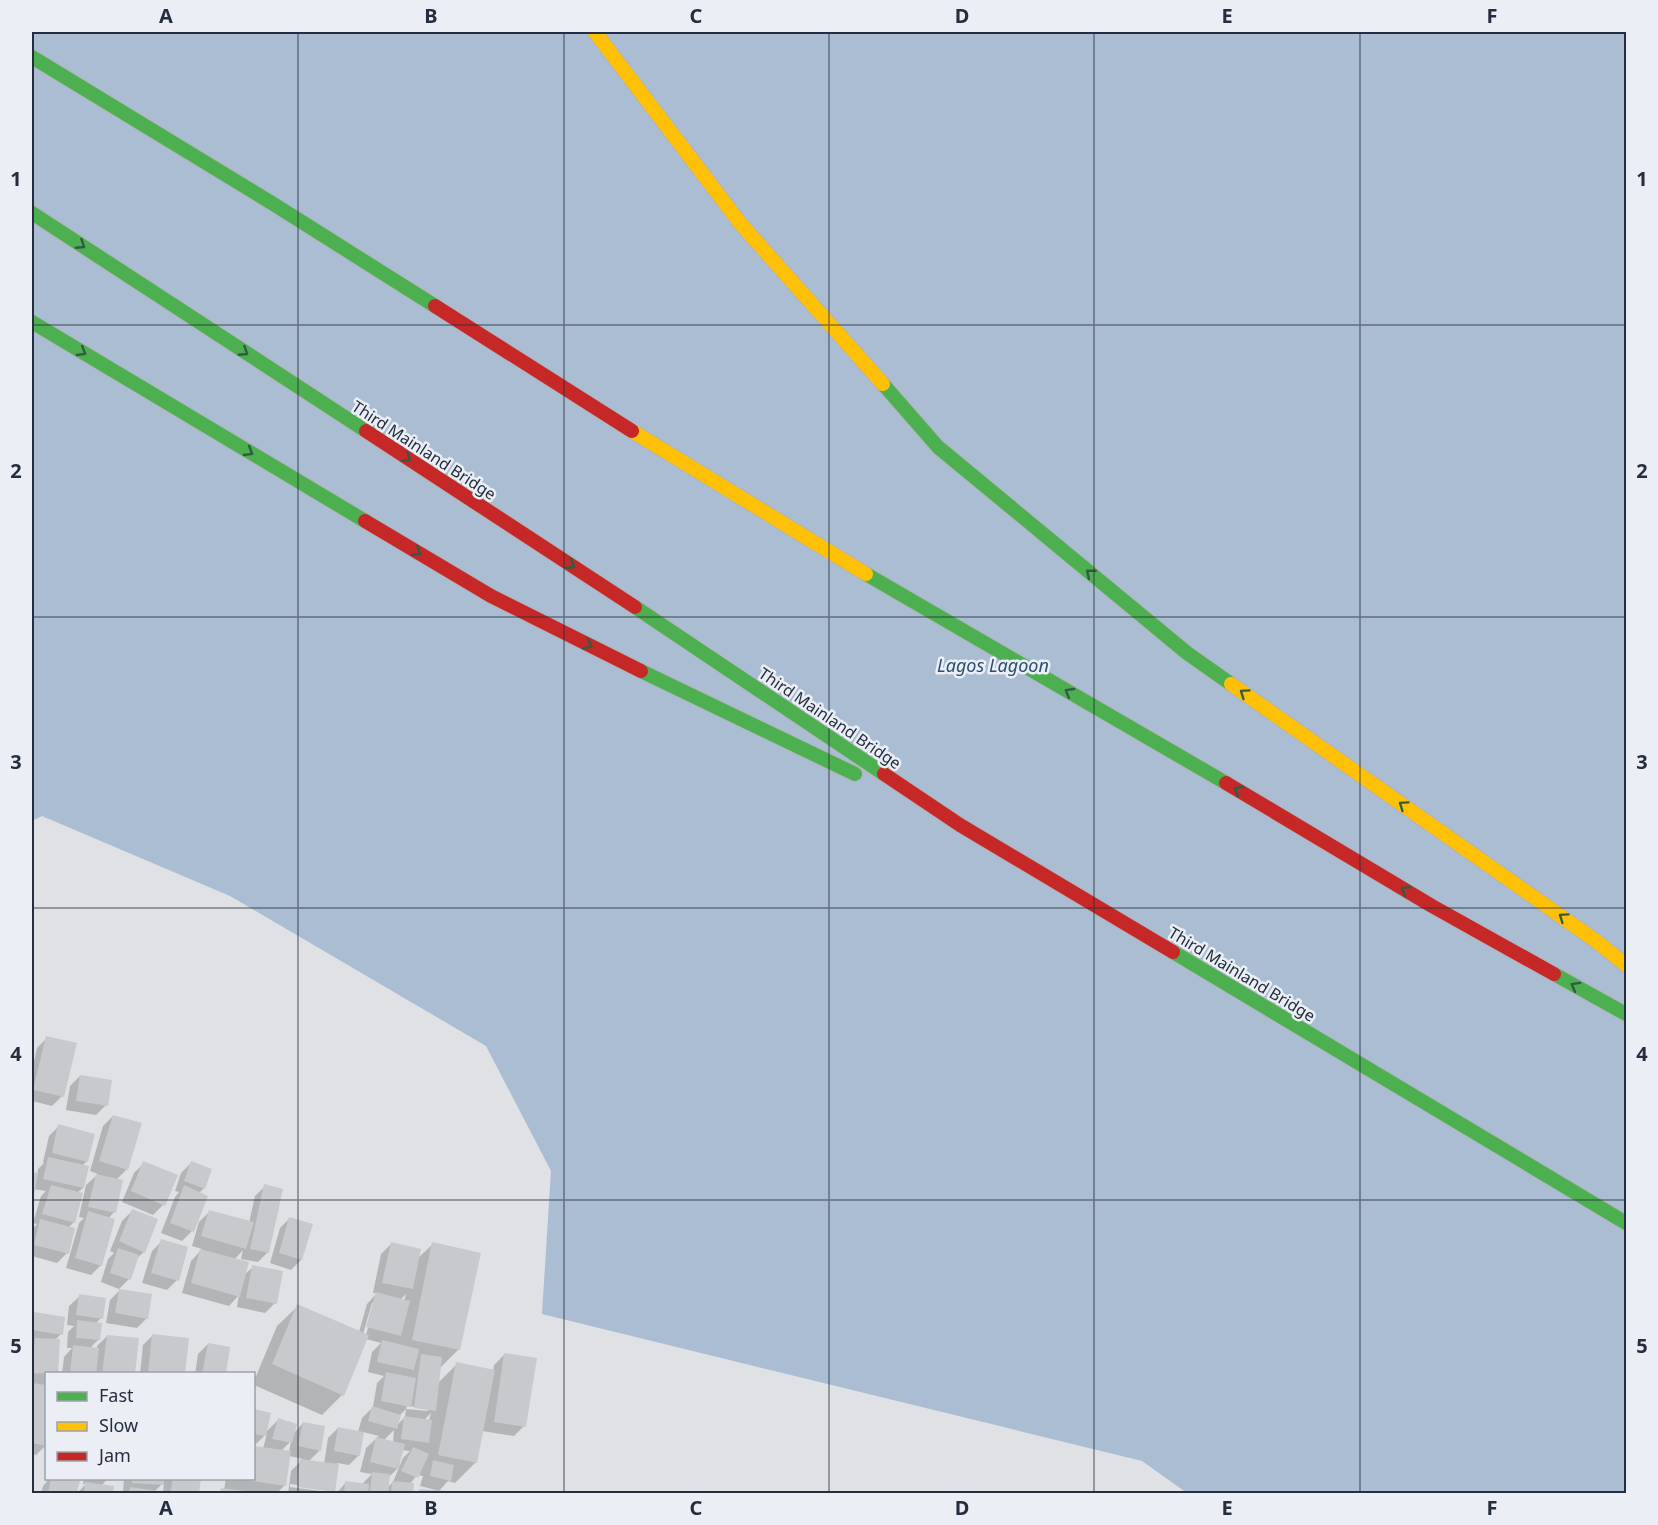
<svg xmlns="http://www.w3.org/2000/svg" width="1658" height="1525" font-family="'Noto Sans',sans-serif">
<rect width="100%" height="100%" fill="#dfe1e4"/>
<polygon fill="#aabdd2" points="32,32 1626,32 1626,1493 1187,1493 1142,1461 542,1314 551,1171 486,1046 230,896 42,816 32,821"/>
<g fill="#0003" fill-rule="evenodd">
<polygon points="47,1038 62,1096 52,1106 32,1101 32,1070 37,1048"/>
<polygon points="80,1076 106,1105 96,1115 66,1110 70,1086"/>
<polygon points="113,1116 127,1169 116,1180 114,1212 108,1219 101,1265 91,1275 66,1268 79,1223 84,1218 79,1217 86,1185 98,1174 90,1171 103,1126"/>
<polygon points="59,1126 87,1161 82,1166 83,1188 77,1193 74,1222 68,1228 68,1249 70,1250 57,1263 32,1256 32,1230 37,1224 33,1223 41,1196 46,1191 33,1189 32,1199 32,1174 37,1175 38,1169 44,1163 43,1162 49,1136"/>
<polygon points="144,1163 163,1205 153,1215 122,1202 134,1173"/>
<polygon points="191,1163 204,1188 199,1193 192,1231 182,1241 161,1233 175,1197 179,1192 175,1191 181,1173"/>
<polygon points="265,1186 268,1252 258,1262 241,1259 243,1250 234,1260 244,1275 253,1267 275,1303 265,1313 237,1307 239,1295 229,1306 182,1293 191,1261 202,1249 192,1246 199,1222 209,1212 249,1223 255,1196"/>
<polygon points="132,1211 144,1252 135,1260 129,1279 119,1289 101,1282 108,1259 114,1253 110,1251 122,1221"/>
<polygon points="290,1218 311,1225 301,1260 291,1270 270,1263 280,1228"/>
<polygon points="162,1241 177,1280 167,1290 142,1283 152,1251"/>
<path d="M391,1244L417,1259L433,1244L459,1349L440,1368L438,1383L457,1364L493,1371L494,1365L504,1355L524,1426L514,1436L482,1431L476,1462L455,1483L448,1481L438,1492L445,1494H416L420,1490L436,1492V1490L420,1486L423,1476L417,1475L410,1484L412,1494H336L346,1482L362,1484L372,1474L360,1472L366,1448L379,1436L363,1432L359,1455L349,1465L337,1463L334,1491L332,1494H288L291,1471L303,1459L289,1456L285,1485L276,1494L254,1492V1494H217L221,1490H224L226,1478H254V1447L263,1449L267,1433L254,1446V1411L269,1414L265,1433L278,1420L293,1434L303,1423L320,1450L308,1462L324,1464L328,1438L338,1428L358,1432L362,1418L373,1407L377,1383L384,1376L368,1372L372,1352L381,1343L366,1339L342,1395L322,1415L254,1385V1381L277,1326L298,1306L359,1332L367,1304L377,1293H373L381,1254ZM406,1294L404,1301L400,1300ZM372,1303H375L366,1335L363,1334ZM407,1406L428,1408V1411L406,1409ZM406,1409L405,1417L397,1425L399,1416ZM431,1413L429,1421L424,1420ZM394,1430L393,1443L384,1440ZM291,1441L289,1452L281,1451ZM402,1450L410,1451L403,1458L393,1482L387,1488L389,1477L399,1467ZM290,1484L328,1489V1492L290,1487Z"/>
<polygon points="120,1290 147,1318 137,1328 106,1323 110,1300"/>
<polygon points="80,1296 101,1318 96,1323 99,1339 89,1349 97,1350 97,1346 107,1336 134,1374 62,1374 64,1357 72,1348 67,1348 68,1332 74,1326 67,1325 69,1306"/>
<polygon points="34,1314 61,1334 55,1340 46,1374 46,1384 44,1386 46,1387 46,1445 36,1455 32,1454 32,1343 33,1341 32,1341 32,1317"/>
<polygon points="153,1335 184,1374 140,1374 143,1345"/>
<polygon points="208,1344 224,1374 195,1374 198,1354"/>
<polygon points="50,1478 72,1478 71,1480 75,1494 41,1494 43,1486"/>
<polygon points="84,1478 108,1478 101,1486 111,1494 76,1494 86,1484 83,1484"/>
<polygon points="124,1478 163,1478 162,1482 166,1478 200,1478 198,1494 163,1494 164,1482 154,1492 158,1494 125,1494 123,1493"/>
</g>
<g fill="#c7c9cc">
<polygon points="46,1036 77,1043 64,1097 33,1090"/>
<polygon points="80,1075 112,1080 108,1106 76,1101"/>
<polygon points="113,1115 142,1123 128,1170 99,1161"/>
<polygon points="58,1124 95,1134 88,1162 52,1153"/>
<polygon points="48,1157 89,1166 84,1188 43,1179"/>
<polygon points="143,1161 178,1175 165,1206 131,1191"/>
<polygon points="191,1161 212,1169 205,1189 184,1181"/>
<polygon points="32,1172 38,1173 33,1201 32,1201"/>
<polygon points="96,1174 123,1180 116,1213 88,1207"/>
<polygon points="264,1184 283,1189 269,1253 250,1249"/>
<polygon points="51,1185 83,1193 75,1223 42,1214"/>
<polygon points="184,1185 208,1196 194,1232 170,1223"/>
<polygon points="132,1209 158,1219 145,1253 119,1241"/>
<polygon points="209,1210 254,1222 246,1249 201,1236"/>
<polygon points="88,1211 115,1219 102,1266 75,1258"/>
<polygon points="289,1217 313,1224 302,1260 279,1253"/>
<polygon points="40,1219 75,1228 69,1254 34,1245"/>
<polygon points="161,1239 188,1247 179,1281 151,1273"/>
<polygon points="391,1242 421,1249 413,1289 382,1283"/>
<polygon points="432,1242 481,1253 460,1350 412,1340"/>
<polygon points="118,1248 139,1255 131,1280 110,1273"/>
<polygon points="200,1249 249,1262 240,1297 191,1283"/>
<polygon points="252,1265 283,1271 277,1304 246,1298"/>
<polygon points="119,1289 152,1294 148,1319 115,1313"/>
<polygon points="376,1292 410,1301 401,1336 366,1327"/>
<polygon points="79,1294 106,1298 103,1319 76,1315"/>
<polygon points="297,1304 369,1335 344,1396 272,1364"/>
<polygon points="34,1312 65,1317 63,1335 32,1330"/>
<polygon points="77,1320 102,1323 100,1340 76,1338"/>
<polygon points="152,1334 189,1338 185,1374 148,1373"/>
<polygon points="107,1335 139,1338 135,1374 102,1374"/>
<polygon points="35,1338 60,1339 58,1374 32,1373"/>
<polygon points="382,1340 419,1349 414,1370 377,1362"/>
<polygon points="208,1343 230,1347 226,1374 202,1374"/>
<polygon points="73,1345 99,1348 96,1374 70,1374"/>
<polygon points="504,1353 537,1358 526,1427 494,1422"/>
<polygon points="421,1354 442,1357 436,1411 414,1408"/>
<polygon points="456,1362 495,1370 477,1463 438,1455"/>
<polygon points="386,1372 416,1378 411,1407 381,1401"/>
<polygon points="32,1383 46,1385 46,1446 32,1443"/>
<polygon points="372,1406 401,1415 397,1429 368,1421"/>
<polygon points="254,1409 271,1413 266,1436 254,1434"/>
<polygon points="404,1416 432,1420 429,1443 401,1439"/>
<polygon points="278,1418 297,1424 292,1443 272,1439"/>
<polygon points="303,1422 325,1426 321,1451 298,1446"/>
<polygon points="338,1427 364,1432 360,1456 334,1451"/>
<polygon points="376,1437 405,1444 398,1469 370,1462"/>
<polygon points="254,1446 291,1451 286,1486 246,1480 254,1478"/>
<polygon points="413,1447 429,1454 418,1478 401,1471"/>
<polygon points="300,1459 339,1464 335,1492 297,1487"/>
<polygon points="433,1460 454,1465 451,1481 430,1476"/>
<polygon points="372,1472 390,1474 388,1494 370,1494"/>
<polygon points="51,1478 80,1481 76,1494 48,1494"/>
<polygon points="132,1478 164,1478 164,1485 132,1483"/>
<polygon points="173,1478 201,1478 199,1494 170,1494"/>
<polygon points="345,1481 369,1484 368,1494 344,1494"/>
<polygon points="392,1481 414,1483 413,1494 391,1494"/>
<polygon points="85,1482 114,1486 113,1494 84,1494"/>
<polygon points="130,1487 159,1491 159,1494 129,1494"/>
<polygon points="221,1488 253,1492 253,1494 220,1494"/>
<polygon points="419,1489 447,1491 447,1494 419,1494"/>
</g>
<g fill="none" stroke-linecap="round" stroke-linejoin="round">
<defs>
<g id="fast">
<polyline points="32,57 275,205 435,306"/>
<polyline points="32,213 366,431"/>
<polyline points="32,322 365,521"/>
<polyline points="883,384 938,447 1187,653 1231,684"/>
<polyline points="866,574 1226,783"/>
<polyline points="635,607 884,774"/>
<polyline points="641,671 855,774"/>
<polyline points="1173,952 1626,1223"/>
<polyline points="1554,974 1626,1014"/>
</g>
<g id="slow">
<polyline points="595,32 740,223 883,384"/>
<polyline points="632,431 866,574"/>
<polyline points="1231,684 1596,941 1626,965"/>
</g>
<g id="jam">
<polyline points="435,306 632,431"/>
<polyline points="366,431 635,607"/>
<polyline points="365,521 491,596 641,671"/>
<polyline points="884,774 960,825 1173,952"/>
<polyline points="1226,783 1432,906 1554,974"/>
</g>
</defs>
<use href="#fast" stroke="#b1b4b9" stroke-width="16"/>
<use href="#slow" stroke="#b1b4b9" stroke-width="16"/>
<use href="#jam" stroke="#b1b4b9" stroke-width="16"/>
<use href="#fast" stroke="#4caf50" stroke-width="14"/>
<use href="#slow" stroke="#ffc107" stroke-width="14"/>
<use href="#jam" stroke="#c62828" stroke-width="14"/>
</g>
<defs><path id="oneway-chevron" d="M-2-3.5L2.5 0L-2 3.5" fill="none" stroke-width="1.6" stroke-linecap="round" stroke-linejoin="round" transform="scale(1.5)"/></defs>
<g stroke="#335b44">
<use href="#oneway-chevron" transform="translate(81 245) rotate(33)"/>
<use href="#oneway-chevron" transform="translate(82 352) rotate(31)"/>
<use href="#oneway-chevron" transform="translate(244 352) rotate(33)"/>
<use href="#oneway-chevron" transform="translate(249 452) rotate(31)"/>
<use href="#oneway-chevron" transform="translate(407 458) rotate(33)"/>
<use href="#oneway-chevron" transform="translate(417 552) rotate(31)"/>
<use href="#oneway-chevron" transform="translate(571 565) rotate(33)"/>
<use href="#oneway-chevron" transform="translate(1090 573) rotate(-140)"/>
<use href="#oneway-chevron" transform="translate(588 645) rotate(26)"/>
<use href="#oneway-chevron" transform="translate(1069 692) rotate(-150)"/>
<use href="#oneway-chevron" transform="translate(1244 693) rotate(-145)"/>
<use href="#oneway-chevron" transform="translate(1238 790) rotate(-150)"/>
<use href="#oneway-chevron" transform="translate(1403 805) rotate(-145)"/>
<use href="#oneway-chevron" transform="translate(1405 890) rotate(-150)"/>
<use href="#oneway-chevron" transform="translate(1563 917) rotate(-145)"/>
<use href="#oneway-chevron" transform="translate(1575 986) rotate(-151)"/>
</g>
<path fill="none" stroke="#252e3e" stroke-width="1.5" stroke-opacity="0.55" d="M298,32V1494M564,32V1494M829,32V1494M1094,32V1494M1360,32V1494M32,325H1626M32,617H1626M32,908H1626M32,1200H1626"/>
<g text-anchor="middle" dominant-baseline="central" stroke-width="5" stroke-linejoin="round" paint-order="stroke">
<g font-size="16" fill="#252e3e" stroke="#ebeff5">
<text transform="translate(424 450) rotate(33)">Third Mainland Bridge</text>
<text transform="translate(830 718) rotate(34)">Third Mainland Bridge</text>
<text transform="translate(1242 974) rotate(31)">Third Mainland Bridge</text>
</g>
<g font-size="18" font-style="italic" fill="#2c4d74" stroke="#ebeff5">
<text x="993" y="665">Lagos Lagoon</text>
</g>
</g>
<rect width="1658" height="1525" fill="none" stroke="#ebeff5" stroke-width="66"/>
<rect x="45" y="1372" width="210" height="108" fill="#ebeff5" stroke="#9ca2ac" stroke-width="1.5"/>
<rect x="57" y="1392" width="30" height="9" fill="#4caf50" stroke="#9ca2ac" stroke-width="1.5"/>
<text x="99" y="1402" font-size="18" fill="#252e3e">Fast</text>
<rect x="57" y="1422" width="30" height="9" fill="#ffc107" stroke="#9ca2ac" stroke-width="1.5"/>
<text x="99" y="1432" font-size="18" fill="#252e3e">Slow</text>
<rect x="57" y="1452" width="30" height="9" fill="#c62828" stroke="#9ca2ac" stroke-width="1.5"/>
<text x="99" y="1462" font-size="18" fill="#252e3e">Jam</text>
<rect x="33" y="33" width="1592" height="1459" fill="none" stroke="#252e3e" stroke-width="2"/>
<g font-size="20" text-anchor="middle" font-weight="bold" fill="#252e3e">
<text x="166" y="23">A</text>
<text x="431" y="23">B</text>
<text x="696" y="23">C</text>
<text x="962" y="23">D</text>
<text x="1227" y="23">E</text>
<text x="1492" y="23">F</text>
<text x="16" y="186">1</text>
<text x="1642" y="186">1</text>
<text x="16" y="478">2</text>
<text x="1642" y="478">2</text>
<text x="16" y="769">3</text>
<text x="1642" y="769">3</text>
<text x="16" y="1061">4</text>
<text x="1642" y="1061">4</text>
<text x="16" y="1353">5</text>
<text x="1642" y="1353">5</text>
<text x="166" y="1515">A</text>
<text x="431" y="1515">B</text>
<text x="696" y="1515">C</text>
<text x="962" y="1515">D</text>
<text x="1227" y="1515">E</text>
<text x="1492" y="1515">F</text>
</g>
</svg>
